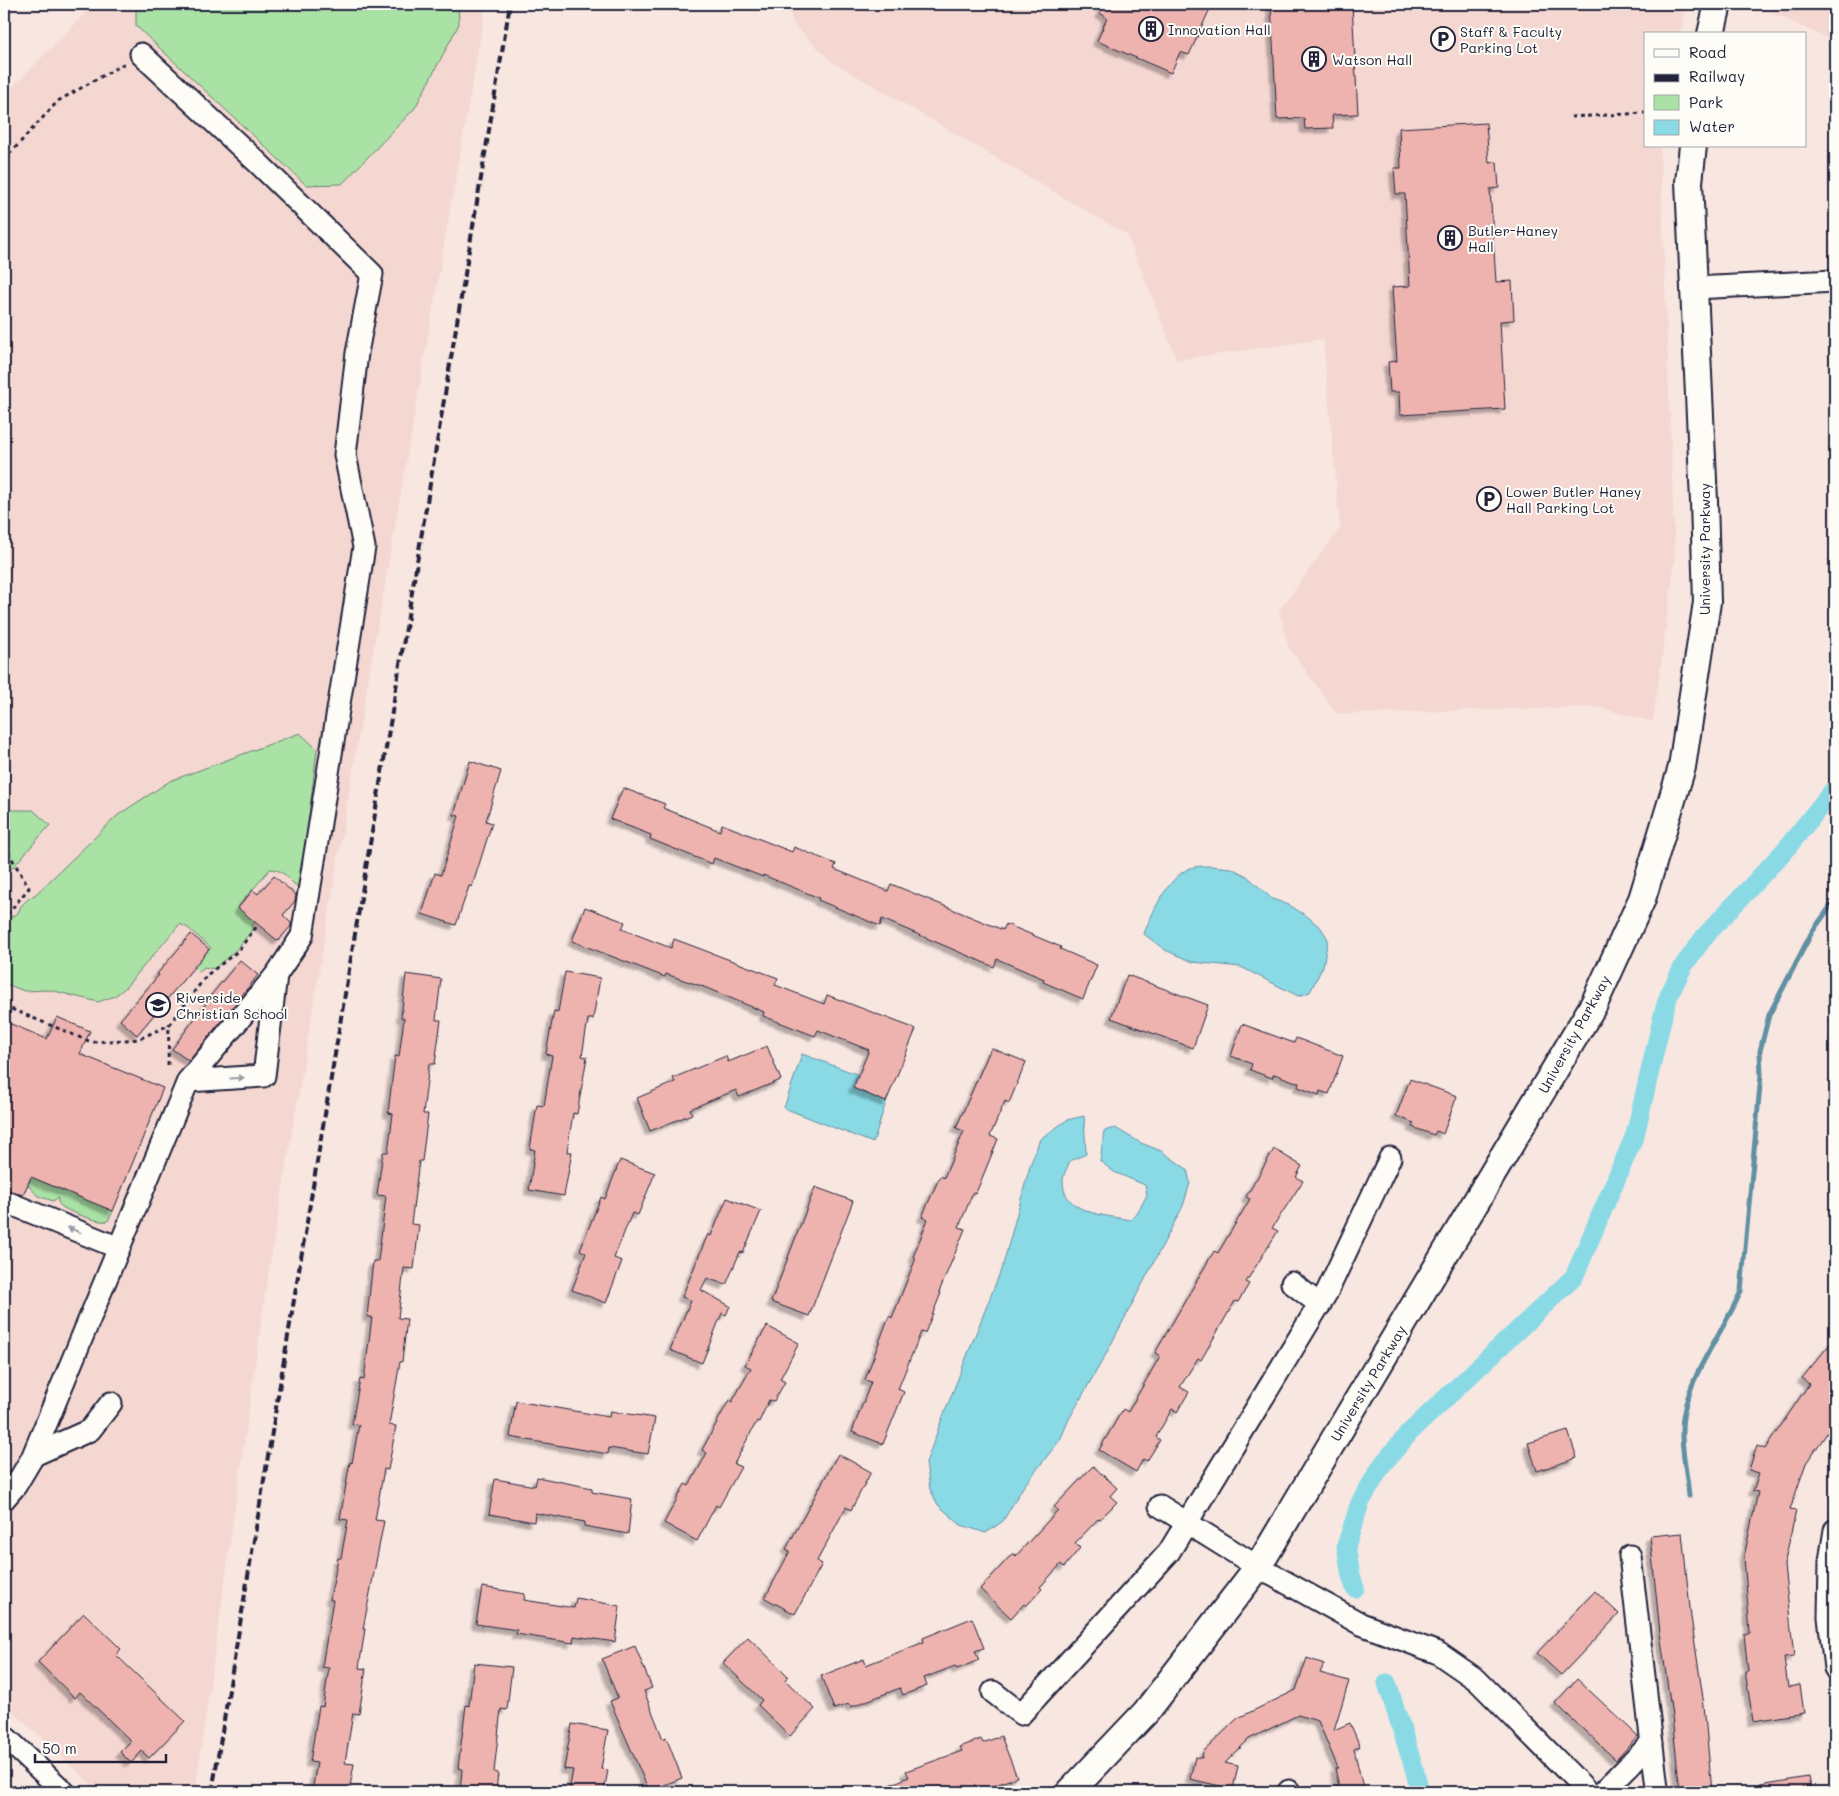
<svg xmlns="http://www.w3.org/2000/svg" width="1839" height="1796" font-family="Mali,sans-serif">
<defs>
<filter id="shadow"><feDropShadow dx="-4.5" dy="4.5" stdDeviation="1" flood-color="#0004"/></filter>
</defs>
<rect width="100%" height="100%" fill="#f8e6e1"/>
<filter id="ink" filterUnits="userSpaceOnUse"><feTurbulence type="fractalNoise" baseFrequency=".02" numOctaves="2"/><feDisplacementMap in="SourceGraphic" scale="10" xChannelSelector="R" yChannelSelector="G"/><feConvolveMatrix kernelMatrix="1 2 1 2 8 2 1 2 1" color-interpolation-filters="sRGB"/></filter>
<g filter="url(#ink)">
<g fill="#f5d7d2">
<polygon points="94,4 486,4 361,722 266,1288 195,1792 99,1792 4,1703 4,96"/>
<polygon points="787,4 1686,4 1680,34 1645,34 1645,146 1660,146 1675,560 1653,722 1597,707 1337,714 1288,646 1279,611 1340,528 1323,339 1177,360 1127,235 831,61 794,25"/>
<polygon points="1754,4 1835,4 1835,42"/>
</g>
<g fill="#aae1a5" stroke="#668270">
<polygon points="136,4 458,4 459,24 415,108 342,184 306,185 136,26"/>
<path d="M300,733L317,749L301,884L298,887C287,880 286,870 270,869L238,907L255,922L252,926V930L237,949L214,969L204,967L200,972L194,966L211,948L188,928L180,924L125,988L115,996L98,1002L50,990L24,991L4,983V925L8,919L18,913L21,906L28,899L36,894L118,815L170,781Z"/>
<polygon points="4,810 33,810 50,825 7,874 4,873"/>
<path d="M31,1177L113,1211L108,1221C101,1224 65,1211 60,1205C58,1203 58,1201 58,1198L53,1201L38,1196L28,1185Z"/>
</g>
<g fill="#8adae6" stroke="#6090a2">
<path d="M1211,866L1231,868L1247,876L1272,899L1289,905L1308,917L1321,928L1328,939L1323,966L1310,992L1298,996L1241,967L1193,962L1165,950L1144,934C1152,913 1167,879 1188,869C1194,866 1204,866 1211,866Z"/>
<polygon points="802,1054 859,1075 853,1088 886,1102 873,1143 784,1108"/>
<path d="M1084,1116L1086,1154L1070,1161C1068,1166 1064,1173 1063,1179C1061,1214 1105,1215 1130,1220L1137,1214L1147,1195L1145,1185L1114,1172L1100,1161L1104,1131L1115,1128L1141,1143L1161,1151L1187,1169L1190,1183L1183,1206L1106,1354L1069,1419L1060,1440L1023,1487L1003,1521L986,1533L961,1525L938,1505L930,1489L926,1463L940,1424L1003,1265L1030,1166L1040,1139L1067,1120Z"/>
</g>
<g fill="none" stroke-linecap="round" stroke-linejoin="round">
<path stroke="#6090a2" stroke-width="5" d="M1689,1496C1687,1471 1678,1437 1684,1412C1693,1368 1724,1331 1741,1291L1761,1075L1760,1051L1769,1015L1812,932L1835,900"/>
<g stroke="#8adae6" stroke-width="19">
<polyline points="1355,1588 1351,1576 1346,1546 1360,1503 1382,1465 1410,1432 1574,1277 1635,1135 1664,1011 1669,995 1684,965 1705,936 1786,849 1835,788"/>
<polyline points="1387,1683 1414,1768 1420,1792"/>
</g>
</g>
<g fill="#eeb3af" stroke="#22223b" filter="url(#shadow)">
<polygon points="1104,4 1212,4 1189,55 1180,52 1171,73 1097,41 1107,18 1100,13"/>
<polygon points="1271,4 1352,4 1358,114 1332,115 1333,128 1305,129 1304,118 1277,119"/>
<polygon points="1486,123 1489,163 1497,162 1499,188 1490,189 1496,282 1512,281 1514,320 1500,321 1505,409 1400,415 1399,392 1390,392 1388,362 1397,361 1392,287 1410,286 1405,194 1396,194 1394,168 1401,168 1399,128"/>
<polygon points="470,761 501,771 486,821 492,823 472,887 469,886 456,925 422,914 435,873 441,875 459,816 454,815"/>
<polygon points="623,788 665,804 663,808 720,831 722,824 792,852 794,847 836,864 834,869 888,891 891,884 1003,930 1006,924 1061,947 1060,949 1097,965 1083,999 1043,982 1044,979 997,959 994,967 882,919 880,926 818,900 819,898 763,875 763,877 714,858 712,864 650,839 651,835 610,819"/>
<polygon points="274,876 296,895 295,901 283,915 291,923 291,926 278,941 238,908 253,890 258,894"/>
<polygon points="585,907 625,922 622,929 671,948 674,939 778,978 775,985 824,1004 827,995 916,1029 886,1102 853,1088 869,1050 818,1030 815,1036 763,1016 764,1012 704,987 666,974 665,977 572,941"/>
<polygon points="191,934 209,949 137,1035 120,1020 159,975 157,974"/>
<polygon points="240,960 258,975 189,1061 172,1049 208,1001 207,1000"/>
<polygon points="565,972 600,978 593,1019 588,1019 582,1056 587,1057 577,1114 573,1113 567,1152 572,1152 564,1196 529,1190 535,1150 530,1149 537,1105 544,1106 552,1056 546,1054 554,1011 558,1012"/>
<polygon points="406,974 441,979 436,1020 441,1020 435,1064 429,1064 423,1114 428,1114 422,1161 419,1161 411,1224 419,1225 414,1269 404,1268 398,1318 407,1319 402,1362 400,1362 389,1425 396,1426 388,1470 384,1469 375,1520 384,1521 363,1629 365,1629 359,1668 366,1669 359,1714 353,1713 345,1763 354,1764 349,1792 312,1792 317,1763 310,1762 319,1706 323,1707 329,1668 322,1667 333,1600 330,1600 338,1558 341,1558 348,1520 340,1519 350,1462 352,1463 359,1425 352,1424 360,1379 364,1380 372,1317 367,1317 373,1261 378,1261 386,1196 377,1195 383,1152 388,1152 393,1114 388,1113 395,1056 399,1057 404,1018 401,1018"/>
<polygon points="1127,975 1208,1005 1193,1048 1111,1018"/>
<polygon points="57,1017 90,1031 80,1054 163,1088 113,1211 31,1177 23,1195 4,1189 4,1021 47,1039"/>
<polygon points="1242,1024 1294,1043 1296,1038 1343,1056 1329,1094 1320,1091 1319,1095 1298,1087 1299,1083 1274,1074 1272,1078 1250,1070 1252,1064 1231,1056"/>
<polygon points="767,1046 781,1080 739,1097 736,1090 690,1109 692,1114 650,1131 637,1098 675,1082 673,1078 726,1056 728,1062"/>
<polygon points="991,1048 1026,1062 1009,1103 1005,1101 990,1136 998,1139 976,1193 973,1192 959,1227 965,1229 939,1292 941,1293 925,1333 921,1332 898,1389 904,1392 883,1444 852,1432 871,1382 865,1380 889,1316 892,1318 916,1258 913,1257 928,1219 922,1217 940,1176 944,1178 964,1131 956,1128"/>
<polygon points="1410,1079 1457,1096 1443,1134 1436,1131 1434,1135 1412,1127 1414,1123 1396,1116"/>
<polygon points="1274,1149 1302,1166 1296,1177 1303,1181 1272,1228 1278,1231 1246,1282 1249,1284 1238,1302 1235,1301 1201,1360 1198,1358 1180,1387 1189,1392 1177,1412 1172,1409 1156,1437 1160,1440 1147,1461 1143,1459 1136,1472 1099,1450 1123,1409 1128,1412 1160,1356 1155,1353 1214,1251 1218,1253 1250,1199 1246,1197"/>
<polygon points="620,1160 655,1173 638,1215 632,1213 614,1258 622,1261 606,1303 572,1290 586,1253 580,1250 601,1197 605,1199"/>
<polygon points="815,1187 853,1201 809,1316 771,1302"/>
<polygon points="727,1198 761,1211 743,1253 740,1252 726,1285 707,1278 701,1290 730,1306 726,1315 722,1313 702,1363 670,1350 691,1300 682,1297 708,1234 711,1236"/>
<polygon points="767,1326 799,1343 780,1379 785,1382 774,1401 769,1400 759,1422 757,1421 734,1464 741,1467 719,1507 716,1505 697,1541 664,1523 685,1484 689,1486 707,1453 702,1450 729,1400 732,1402 751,1368 745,1365"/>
<polygon points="1835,1338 1835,1422 1806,1463 1790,1510 1796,1511 1784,1565 1794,1657 1784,1658 1788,1687 1800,1685 1804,1713 1753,1721 1745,1671 1748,1671 1744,1634 1750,1633 1744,1557 1758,1492 1753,1491 1759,1473 1749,1470 1757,1446 1765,1449 1809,1384 1802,1378"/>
<polygon points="516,1401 609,1417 610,1411 655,1418 648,1454 609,1448 608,1454 510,1437"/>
<polygon points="1568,1431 1577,1458 1537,1471 1528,1443"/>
<polygon points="838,1454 871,1472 851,1510 846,1507 817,1561 822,1564 795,1614 765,1598 790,1551 786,1549"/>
<polygon points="1093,1466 1117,1488 1110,1496 1117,1502 1100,1519 1099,1518 1075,1543 1080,1548 1064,1567 1061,1564 1040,1587 1042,1589 1026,1606 1024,1604 1011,1618 980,1589 1013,1553 1016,1556 1058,1510 1054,1507"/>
<polygon points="537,1477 592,1488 592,1492 632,1499 628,1534 584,1526 585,1522 535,1513 534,1522 489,1514 495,1479 535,1486"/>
<polygon points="1682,1533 1691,1617 1704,1705 1712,1792 1680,1792 1672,1716 1660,1633 1650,1536"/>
<polygon points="482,1587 525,1594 524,1600 574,1608 576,1598 620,1606 615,1642 574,1636 573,1643 516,1634 517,1630 476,1624"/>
<polygon points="1595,1591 1619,1614 1561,1675 1537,1653"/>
<polygon points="84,1613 121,1649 116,1655 185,1721 149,1758 142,1751 131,1763 120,1752 131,1741 80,1692 75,1698 38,1662"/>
<polygon points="972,1618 984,1648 975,1651 979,1660 957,1669 955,1666 924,1678 927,1686 903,1695 900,1688 851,1707 849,1704 834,1709 821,1676 864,1659 866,1665 924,1642 923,1638"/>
<polygon points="748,1637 788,1676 785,1680 815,1709 790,1736 758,1705 762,1700 723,1663"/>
<polygon points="635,1646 652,1688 644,1691 663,1739 666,1737 682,1778 649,1791 610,1701 618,1698 602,1659"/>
<polygon points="1307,1658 1324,1664 1320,1673 1349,1681 1334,1730 1350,1723 1360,1746 1354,1749 1364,1792 1340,1792 1335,1768 1338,1768 1318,1721 1298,1715 1249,1739 1225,1763 1238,1766 1233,1789 1190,1779 1195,1757 1202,1758 1203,1752 1238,1718 1296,1690"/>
<polygon points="474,1663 512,1667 507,1710 501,1709 494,1772 498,1773 496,1792 460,1792 462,1769 458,1768 466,1705 469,1706"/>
<polygon points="1577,1679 1638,1736 1616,1760 1555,1703"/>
<polygon points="572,1724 608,1730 601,1769 608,1770 604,1792 569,1792 573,1770 564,1769"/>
<polygon points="1001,1736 1017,1777 977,1792 872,1792 909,1777 906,1771 962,1751 960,1747 981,1739 983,1743"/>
<polygon points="1808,1777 1811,1792 1761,1792 1760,1785"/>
</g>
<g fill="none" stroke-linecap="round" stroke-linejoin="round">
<defs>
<g id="minor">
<polyline points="1694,288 1835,281"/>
<polyline points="188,1081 264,1076 276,975"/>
<polyline points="4,1201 119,1248"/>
<polyline points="1292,1283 1320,1305"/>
<polyline points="34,1455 90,1430 111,1403"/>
<polyline points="4,1499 16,1485 32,1458 188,1081 276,975 302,936 364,547 345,455 357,353 372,274 256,161 141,54"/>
<polyline points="1160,1506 1258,1567 1361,1624 1438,1653 1477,1680 1588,1792"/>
<polyline points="1835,1530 1830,1561 1829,1617 1835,1668"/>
<polyline points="1630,1556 1657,1788"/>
<polyline points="993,1692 1021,1714 1169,1552 1327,1292 1390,1158"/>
<polyline points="4,1736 64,1792"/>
<polyline points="1289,1791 1289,1792"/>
<polyline points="1603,1792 1652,1742"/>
</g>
<g id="major">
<polyline points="1711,34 1718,4"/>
<polyline points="1070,1792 1146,1712 1258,1567 1594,1004 1642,899 1682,767 1707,602 1704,501 1689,182 1693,146"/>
</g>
</defs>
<use href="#minor" stroke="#22223b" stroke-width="25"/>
<use href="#major" stroke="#22223b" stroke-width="30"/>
<g stroke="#22223b" stroke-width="3" stroke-dasharray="4 4" stroke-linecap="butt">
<polyline points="1571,117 1645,113"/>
<polyline points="4,160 58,101 127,62"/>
<polyline points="4,845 29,888 4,918"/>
<polyline points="4,1006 91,1042 139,1039 169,1025"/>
<polyline points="168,1065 169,1025 207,975 238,951 257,926"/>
</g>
<use href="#minor" stroke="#fdfcf7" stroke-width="21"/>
<use href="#major" stroke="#fdfcf7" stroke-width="26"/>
<polyline stroke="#22223b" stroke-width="4" stroke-dasharray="8 4" stroke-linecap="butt" points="212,1792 510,4"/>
</g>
<defs><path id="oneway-solid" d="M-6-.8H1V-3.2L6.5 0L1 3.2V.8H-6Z" transform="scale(1.25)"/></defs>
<g fill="#9a9aa2">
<use href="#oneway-solid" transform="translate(237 1078) rotate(-3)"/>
<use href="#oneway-solid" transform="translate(74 1230) rotate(-158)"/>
</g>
</g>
<defs>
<symbol id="building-ring" viewBox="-11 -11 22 22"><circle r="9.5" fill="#fdfcf7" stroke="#22223b" stroke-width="1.5"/><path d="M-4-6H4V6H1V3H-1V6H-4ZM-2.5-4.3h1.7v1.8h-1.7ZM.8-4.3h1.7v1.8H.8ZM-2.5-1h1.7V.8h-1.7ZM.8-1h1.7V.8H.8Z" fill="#22223b"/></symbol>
<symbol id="parking-ring" viewBox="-11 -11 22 22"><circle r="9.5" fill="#fdfcf7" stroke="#22223b" stroke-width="1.5"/><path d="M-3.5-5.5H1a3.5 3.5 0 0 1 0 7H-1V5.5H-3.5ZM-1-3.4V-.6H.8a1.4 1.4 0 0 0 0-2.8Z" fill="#22223b"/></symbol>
<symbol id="school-ring" viewBox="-11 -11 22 22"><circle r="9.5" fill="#fdfcf7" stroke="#22223b" stroke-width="1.5"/><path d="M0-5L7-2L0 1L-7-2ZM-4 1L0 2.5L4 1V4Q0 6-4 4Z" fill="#22223b"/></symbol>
</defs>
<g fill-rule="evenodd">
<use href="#building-ring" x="1137" y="15" width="28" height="28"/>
<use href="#parking-ring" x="1429" y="25" width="28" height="28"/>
<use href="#building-ring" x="1300" y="45" width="28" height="28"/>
<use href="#building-ring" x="1436" y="224" width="28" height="28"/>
<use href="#parking-ring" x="1475" y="485" width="28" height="28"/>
<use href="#school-ring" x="144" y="991" width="28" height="28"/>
</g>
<g text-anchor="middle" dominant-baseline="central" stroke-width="4" stroke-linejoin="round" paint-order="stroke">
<g font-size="14" fill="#22223b" stroke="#fdfcf7" text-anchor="start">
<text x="1168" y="29">Innovation Hall</text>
<text x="1460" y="31">Staff &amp; Faculty<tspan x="1460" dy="16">Parking Lot</tspan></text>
<text x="1332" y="59">Watson Hall</text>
<text x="1468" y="230">Butler-Haney<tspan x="1468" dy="16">Hall</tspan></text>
<text x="1506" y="491">Lower Butler Haney<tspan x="1506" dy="16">Hall Parking Lot</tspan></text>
<text x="176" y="997">Riverside<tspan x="176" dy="16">Christian School</tspan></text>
</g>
<g font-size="14" fill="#22223b" stroke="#fdfcf7">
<text transform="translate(1704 549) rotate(-90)">University Parkway</text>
<text transform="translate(1574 1034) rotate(-61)">University Parkway</text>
<text transform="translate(1368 1383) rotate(-59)">University Parkway</text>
</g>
</g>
<rect width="1839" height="1796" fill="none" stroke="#fdfcf7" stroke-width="20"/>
<rect x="10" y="10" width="1819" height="1776" fill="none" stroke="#22223b" stroke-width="2" filter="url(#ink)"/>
<rect x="1644" y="32" width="162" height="115" fill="#fdfcf7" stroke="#a5a5ac"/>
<rect x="1654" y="49" width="25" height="8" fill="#fdfcf7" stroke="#a5a5ac"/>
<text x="1689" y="58" font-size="15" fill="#22223b">Road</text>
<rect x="1654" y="74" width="25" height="8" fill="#22223b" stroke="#a5a5ac"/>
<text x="1689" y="82" font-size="15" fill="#22223b">Railway</text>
<rect x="1654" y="95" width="25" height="15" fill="#aae1a5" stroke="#a5a5ac"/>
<text x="1689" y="108" font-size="15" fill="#22223b">Park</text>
<rect x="1654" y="120" width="25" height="15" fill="#8adae6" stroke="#a5a5ac"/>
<text x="1689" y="132" font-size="15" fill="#22223b">Water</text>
<path d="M35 1754v8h131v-8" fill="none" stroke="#22223b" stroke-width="2.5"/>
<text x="42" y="1754" font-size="15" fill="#22223b" stroke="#fdfcf7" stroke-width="4" paint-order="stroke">50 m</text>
</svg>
